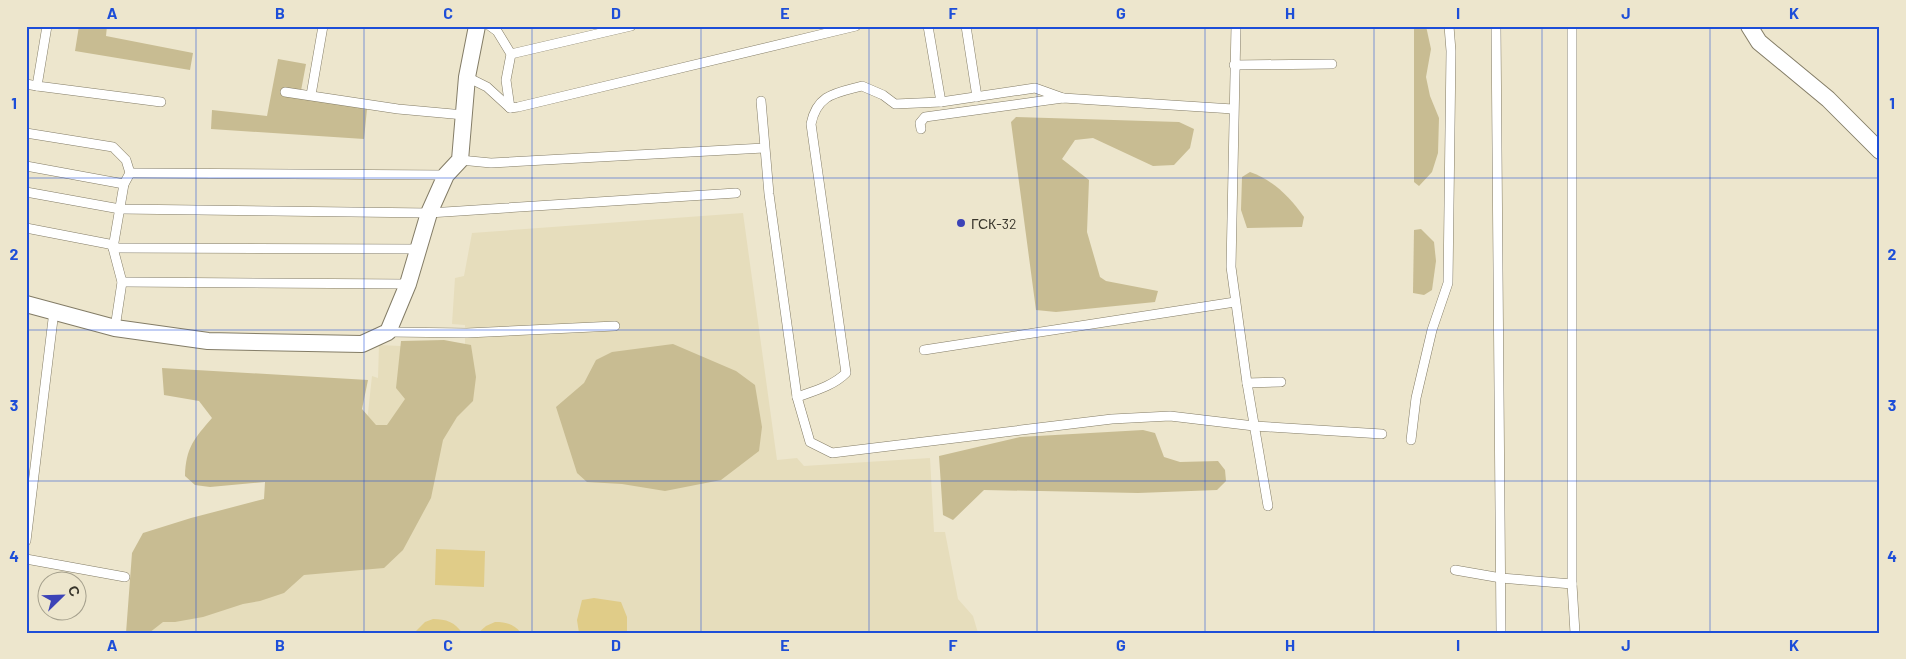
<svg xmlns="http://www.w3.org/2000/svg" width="1906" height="659" font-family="Barlow,sans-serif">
<rect width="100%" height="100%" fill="#ede6cd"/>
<polygon fill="#e6ddbc" points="743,213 777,460 797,458 804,466 930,458 934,532 945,532 958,599 973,616 978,633 151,633 166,531 359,496 372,376 378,378 379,345 465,349 465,325 452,324 455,278 464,276 472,233"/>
<g fill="#c8bc92">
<polygon points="79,26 107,26 106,36 193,53 190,70 75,51"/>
<polygon points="1414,26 1426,26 1431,49 1426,77 1430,96 1439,118 1438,153 1432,172 1419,186 1414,182"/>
<polygon points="278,59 306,64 300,96 367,109 364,139 211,129 212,110 267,116"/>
<polygon points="1016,117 1179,122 1194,129 1190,148 1174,165 1153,166 1093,138 1075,140 1062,159 1089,180 1087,232 1100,277 1106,281 1158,291 1155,302 1056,312 1036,310 1011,122"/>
<path d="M1250,172C1273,180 1290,197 1304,217L1302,227L1247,228L1241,210L1242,177Z"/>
<polygon points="1421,229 1434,242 1436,261 1432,290 1424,295 1413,293 1414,230"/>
<path d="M444,340L471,345L476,377L473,401L457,417L443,440L431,498L403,550L384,568L304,575L284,593L260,601L243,604L203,617L175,622H163L149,633H126L132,553L143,533L191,518L264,499L265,482L210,487L195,485L185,476C186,447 194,439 212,418L199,401L164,395L162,368L368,380L362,409L376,425H387L405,399L396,388L401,341Z"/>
<polygon points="673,344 736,371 755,385 762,427 759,451 721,480 665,491 622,484 587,482 577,473 556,407 584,383 596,360 612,352"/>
<polygon points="1143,430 1155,433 1164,457 1180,462 1218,461 1225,470 1226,481 1217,490 1138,493 984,490 953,520 943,515 939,456 1020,437"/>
</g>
<g fill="#e0cc88">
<polygon points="436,549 485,551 484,587 435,585"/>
<polygon points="594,598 621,602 627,617 627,633 579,633 577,620 582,600"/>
<path d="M433,619C446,619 455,622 462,633H414L425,622Z"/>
<path d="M495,622C506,622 514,624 521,633H478L486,626Z"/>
</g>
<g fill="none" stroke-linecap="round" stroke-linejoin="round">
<defs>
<g id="lane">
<polyline points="47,26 37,86 161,102"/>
<polyline points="490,26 497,31 511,54 506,80 510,108"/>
<polyline points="928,26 941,102"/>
<polyline points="966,26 977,97"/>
<polyline points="1236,26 1231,267 1247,383 1268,506"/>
<polyline points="1496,26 1501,633"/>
<polyline points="1572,26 1572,584 1575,633"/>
<polyline points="511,54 631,26"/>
<polyline points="1234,65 1332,64"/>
<polyline points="467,77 487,87 510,108 518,107 856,26"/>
<polyline points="26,84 37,86"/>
<polyline points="285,92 398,109 464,115"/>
<polyline points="311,95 323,26"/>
<polyline points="761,101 769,194 797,397 810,442 832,453 1112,419 1170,416 1254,426 1382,434"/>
<polyline points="921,129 920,123 925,117 1063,98 1233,109"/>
<polyline points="26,133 113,147 126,160 130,173 124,184 113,248 122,282 115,328"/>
<polyline points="460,160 491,163 764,148"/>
<polyline points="26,166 124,184"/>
<polyline points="130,173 446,175"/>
<polyline points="26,192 120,209 429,213 736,193"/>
<polyline points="26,228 114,245"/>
<polyline points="113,248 419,249"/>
<polyline points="122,282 408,284"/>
<polyline points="388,332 467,333 615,326"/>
<polyline points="924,350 1235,302"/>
<polyline points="1247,383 1281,382"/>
<path d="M797,397C814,391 833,386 846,373L811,124C817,94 836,93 862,86L883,95L895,104L941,102L1035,88L1063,98"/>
<polyline points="1411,440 1416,398 1432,330 1448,283 1451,51 1449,26"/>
<polyline points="26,541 54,311"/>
<polyline points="26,559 125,577"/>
<polyline points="1455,570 1501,578 1572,584"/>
</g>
<g id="street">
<polyline points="1749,26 1759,42 1828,99 1880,151"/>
<polyline points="26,304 115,328 208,341 362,344 388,332 408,284 429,213 446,175 460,160 467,77 477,26"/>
</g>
</defs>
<use href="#lane" stroke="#837c66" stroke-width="10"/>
<use href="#street" stroke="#837c66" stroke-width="18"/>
<use href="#lane" stroke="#fff" stroke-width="9"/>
<use href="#street" stroke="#fff" stroke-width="16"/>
</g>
<path fill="none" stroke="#1d4ed8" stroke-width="1" stroke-opacity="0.55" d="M196,26V633M364,26V633M532,26V633M701,26V633M869,26V633M1037,26V633M1205,26V633M1374,26V633M1542,26V633M1710,26V633M26,178H1880M26,330H1880M26,481H1880"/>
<circle fill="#3c43b7" stroke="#ede6cd" stroke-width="2" cx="961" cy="223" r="5"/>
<g text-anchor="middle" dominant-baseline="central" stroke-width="4" stroke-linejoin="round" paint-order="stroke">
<g font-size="14" fill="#39362c" stroke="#ede6cd" text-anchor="start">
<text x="971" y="223">ГСК-32</text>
</g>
</g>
<rect width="1906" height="659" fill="none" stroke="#ede6cd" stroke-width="55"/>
<g transform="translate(62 596) rotate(67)"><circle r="24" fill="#ede6cd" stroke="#a5a08d"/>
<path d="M0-4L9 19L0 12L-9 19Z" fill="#3c43b7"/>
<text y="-8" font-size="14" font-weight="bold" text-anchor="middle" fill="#39362c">С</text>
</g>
<rect x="28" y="28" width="1850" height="604" fill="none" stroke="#1d4ed8" stroke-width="2"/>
<g font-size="16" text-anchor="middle" font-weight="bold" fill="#1d4ed8">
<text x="112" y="19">A</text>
<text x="280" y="19">B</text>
<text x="448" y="19">C</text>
<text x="616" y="19">D</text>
<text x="785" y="19">E</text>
<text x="953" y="19">F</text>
<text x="1121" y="19">G</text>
<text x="1290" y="19">H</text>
<text x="1458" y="19">I</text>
<text x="1626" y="19">J</text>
<text x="1794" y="19">K</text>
<text x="14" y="109">1</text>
<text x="1892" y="109">1</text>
<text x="14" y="260">2</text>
<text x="1892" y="260">2</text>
<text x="14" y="411">3</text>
<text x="1892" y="411">3</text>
<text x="14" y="562">4</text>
<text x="1892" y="562">4</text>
<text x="112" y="651">A</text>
<text x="280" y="651">B</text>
<text x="448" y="651">C</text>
<text x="616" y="651">D</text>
<text x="785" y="651">E</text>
<text x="953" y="651">F</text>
<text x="1121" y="651">G</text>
<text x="1290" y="651">H</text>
<text x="1458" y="651">I</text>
<text x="1626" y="651">J</text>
<text x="1794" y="651">K</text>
</g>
</svg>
